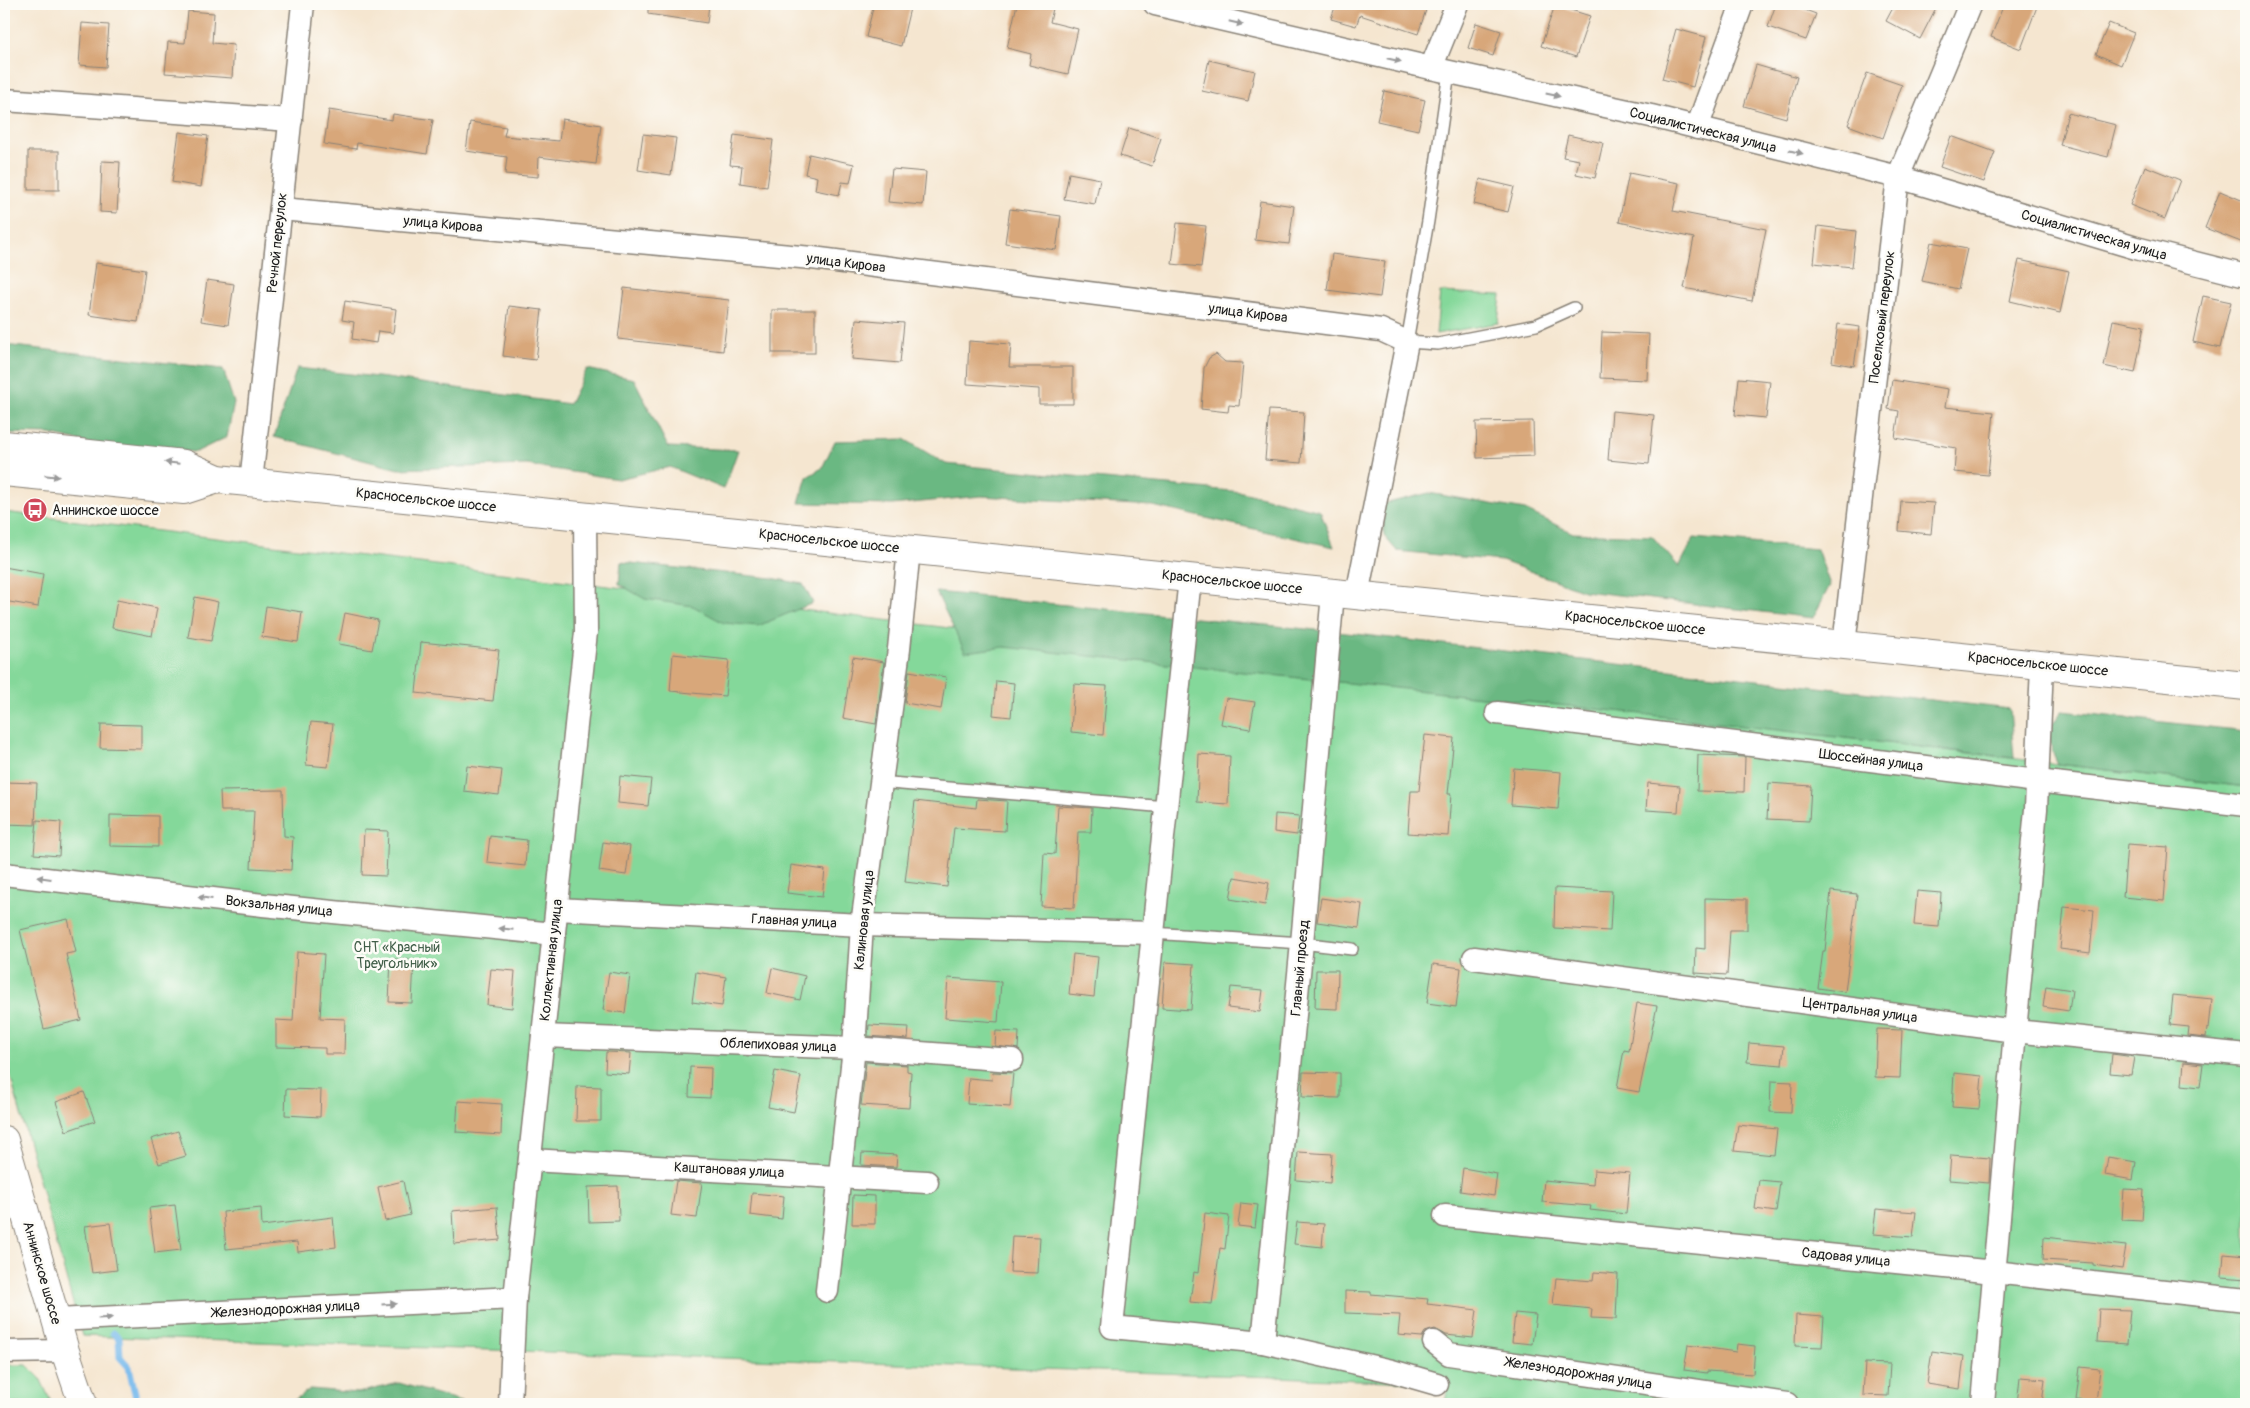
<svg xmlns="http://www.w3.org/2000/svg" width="2250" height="1408" font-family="Pangolin,sans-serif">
<rect width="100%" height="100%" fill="#fdfcf7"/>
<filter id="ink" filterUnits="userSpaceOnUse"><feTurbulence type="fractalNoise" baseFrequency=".02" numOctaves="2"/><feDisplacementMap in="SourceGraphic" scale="10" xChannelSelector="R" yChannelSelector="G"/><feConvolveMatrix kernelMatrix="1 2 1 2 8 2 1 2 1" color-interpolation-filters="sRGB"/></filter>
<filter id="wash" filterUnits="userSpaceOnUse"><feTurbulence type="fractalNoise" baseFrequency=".0096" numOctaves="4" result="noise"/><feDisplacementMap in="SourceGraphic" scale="20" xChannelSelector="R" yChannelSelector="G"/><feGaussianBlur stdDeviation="1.12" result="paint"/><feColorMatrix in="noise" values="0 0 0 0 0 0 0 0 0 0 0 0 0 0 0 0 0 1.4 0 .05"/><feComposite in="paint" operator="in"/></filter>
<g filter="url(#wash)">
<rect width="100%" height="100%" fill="#f5e6d0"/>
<g fill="#84d89a" stroke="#507a5b">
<polygon points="1440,292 1501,295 1498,323 1436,334"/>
<polygon points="4,512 2246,787 2246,1404 1445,1404 1448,1383 82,1336 4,1053"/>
<polygon points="4,1365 27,1365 40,1378 52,1404 4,1404"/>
</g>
<g fill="#6bb882" stroke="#446a4f">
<polygon points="4,345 223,369 234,403 227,437 196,452 100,446 50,434 4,433"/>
<polygon points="297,368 386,378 569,404 587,369 634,379 668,447 738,450 724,489 670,467 618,479 527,465 398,469 274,437"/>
<polygon points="904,439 946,464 1242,492 1320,511 1334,547 1153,506 981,496 892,505 799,503 807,477 822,468 835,441"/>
<polygon points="1429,493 1525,510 1573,533 1652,536 1679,567 1694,538 1817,549 1830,585 1813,618 1584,591 1502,561 1397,551 1384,536 1383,504"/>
<polygon points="621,562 772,578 803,584 813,603 758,626 724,623 693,606 645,599 619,584"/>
<polygon points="936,592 1356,634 2010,709 2014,758 1624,712 1004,647 965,652"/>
<polygon points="2062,711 2246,731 2246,787 2058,764 2052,751 2048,730"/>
<polygon points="399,1383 471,1404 289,1404 310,1389 358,1393"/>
</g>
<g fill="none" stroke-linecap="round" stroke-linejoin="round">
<polyline stroke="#76b9ec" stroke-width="7" points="113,1333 119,1338 120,1357 129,1367 137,1402"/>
</g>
<g id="blocks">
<g fill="#d8a77a">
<polygon points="648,4 709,4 707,23 648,14"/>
<polygon points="874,4 911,4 901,46 866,37"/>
<polygon points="1017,4 1054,4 1050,22 1078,29 1068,74 1029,65 1031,54 1007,48"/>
<polygon points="1336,4 1428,4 1418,34 1360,15 1356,26 1331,19"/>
<polygon points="1776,4 1789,4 1816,14 1806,40 1768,27"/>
<polygon points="1895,4 1938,4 1920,39 1886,21"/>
<polygon points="2004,4 2038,4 2021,49 1991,37"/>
<polygon points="1555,5 1590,16 1576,57 1541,46"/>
<polygon points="188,11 214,13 212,43 234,45 232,78 165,73 168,42 185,43"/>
<polygon points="82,23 109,25 106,67 79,65"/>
<polygon points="1476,23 1501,31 1493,56 1468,48"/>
<polygon points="2109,23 2134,33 2121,65 2096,54"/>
<polygon points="1676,29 1706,37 1693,87 1662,79"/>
<polygon points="1209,60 1255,71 1248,101 1202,91"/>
<polygon points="1756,65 1797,77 1786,118 1744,106"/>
<polygon points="1867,73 1902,85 1883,138 1848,125"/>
<polygon points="1384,91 1425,100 1418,130 1377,121"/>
<polygon points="329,110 392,120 393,114 433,120 427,154 357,143 356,149 324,144"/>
<polygon points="2068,113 2116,125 2108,157 2060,145"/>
<polygon points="562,119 601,125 596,164 539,157 538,177 505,174 507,157 466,151 470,122 506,127 504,136 559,141"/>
<polygon points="1129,128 1161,138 1152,166 1120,156"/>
<polygon points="179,132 208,136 201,187 172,182"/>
<polygon points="643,134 676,138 671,175 638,170"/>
<polygon points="734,135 773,140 767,187 740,183 742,166 730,165"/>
<polygon points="1568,135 1603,143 1595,178 1576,174 1579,160 1563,157"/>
<polygon points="1951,136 1995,152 1984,182 1940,167"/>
<rect x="28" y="151" width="31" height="39"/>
<polygon points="809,154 854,164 850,183 842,182 839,195 815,190 817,177 805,174"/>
<polygon points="102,161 120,162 117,213 100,212"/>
<polygon points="2145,166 2180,180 2165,219 2130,205"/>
<polygon points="892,169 926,172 923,205 888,202"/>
<polygon points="1069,173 1100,179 1095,204 1064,199"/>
<polygon points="1629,173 1679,183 1673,211 1766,229 1752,301 1684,288 1694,238 1619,222"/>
<polygon points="1480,179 1514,187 1508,212 1474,204"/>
<polygon points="2220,191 2246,202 2246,244 2205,228"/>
<polygon points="1260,201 1294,206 1289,244 1255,240"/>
<polygon points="1010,209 1061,216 1056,250 1005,243"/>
<polygon points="1177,223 1206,226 1201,267 1172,264"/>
<polygon points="1818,226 1856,231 1852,267 1814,263"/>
<polygon points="1931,242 1967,249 1958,289 1922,281"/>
<polygon points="1332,254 1385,261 1380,297 1327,290"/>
<polygon points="2019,260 2069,271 2060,313 2010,301"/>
<polygon points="96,263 145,270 138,322 89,315"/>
<polygon points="207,280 234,284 228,325 201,321"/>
<polygon points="624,288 729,300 723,351 618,339"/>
<polygon points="2203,296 2231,302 2220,348 2193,342"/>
<polygon points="345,301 396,309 393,333 378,331 376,343 352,339 354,322 342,320"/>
<polygon points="509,306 542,310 536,360 503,356"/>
<rect x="772" y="310" width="43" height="43"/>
<polygon points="856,319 904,323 900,363 852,359"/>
<polygon points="2113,320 2144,326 2135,373 2104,366"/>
<polygon points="1838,324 1860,327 1854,366 1832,362"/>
<polygon points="1602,332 1649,334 1647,380 1600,378"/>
<polygon points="969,341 1011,344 1009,367 1073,367 1073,404 1039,404 1039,389 967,384"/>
<polygon points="1216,354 1225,362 1243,363 1239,406 1229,405 1228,412 1201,409 1204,368 1209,358"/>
<polygon points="1739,378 1770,381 1766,418 1735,415"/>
<polygon points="1892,380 1948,389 1945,407 1994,412 1988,475 1954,472 1956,448 1895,438 1899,411 1888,409"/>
<polygon points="1269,410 1304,412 1301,463 1265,460"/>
<polygon points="1612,411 1654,415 1649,464 1608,460"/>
<polygon points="1533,421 1534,456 1477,458 1476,422"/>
<polygon points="1901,501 1934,503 1931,534 1899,531"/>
<polygon points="4,567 43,574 38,607 4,601"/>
<polygon points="195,597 218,602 211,641 188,637"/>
<polygon points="117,600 157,608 152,636 112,628"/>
<polygon points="266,606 302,612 298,642 262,637"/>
<polygon points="345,613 378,620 372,650 339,644"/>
<polygon points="421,642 499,650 493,701 416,693"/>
<polygon points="673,654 729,660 725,696 670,691"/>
<polygon points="853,657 884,662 876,724 843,718"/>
<polygon points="909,671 946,677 941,709 905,703"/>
<polygon points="996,681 1014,683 1011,717 993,715"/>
<polygon points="1074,684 1107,686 1103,735 1071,732"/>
<polygon points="1226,698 1255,702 1250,729 1221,724"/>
<polygon points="311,722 333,724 328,767 306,765"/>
<polygon points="101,724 141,725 141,749 100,748"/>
<polygon points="1425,735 1454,738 1448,794 1451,794 1448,836 1408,833 1411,791 1419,791"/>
<polygon points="1199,754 1230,756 1228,804 1197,802"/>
<polygon points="1698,755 1745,757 1744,792 1697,791"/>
<polygon points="467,766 502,770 499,795 464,791"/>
<polygon points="1514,768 1561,772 1558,809 1511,805"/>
<polygon points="620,776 651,779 648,806 618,803"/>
<polygon points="4,782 37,783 35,825 4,824"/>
<polygon points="1648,783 1680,786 1678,812 1646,810"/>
<polygon points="1769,783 1811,786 1809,821 1767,819"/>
<polygon points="283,790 284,836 293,837 291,870 251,868 254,811 221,811 220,791"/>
<polygon points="977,799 1007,801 1005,831 954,828 947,887 905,882 915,801 976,808"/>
<polygon points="1058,806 1092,808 1091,832 1078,832 1074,908 1041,906 1044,853 1055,854"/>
<polygon points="1275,814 1299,816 1297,835 1274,832"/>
<polygon points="110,815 158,816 158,847 110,846"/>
<polygon points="37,820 61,822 59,856 34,854"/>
<polygon points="364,830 388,831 386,876 362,875"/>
<polygon points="490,836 527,840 525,866 487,862"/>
<polygon points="603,842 630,846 626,875 599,871"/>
<polygon points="2127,844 2168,847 2164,901 2123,897"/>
<polygon points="791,865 825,870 822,897 787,893"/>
<polygon points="1234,877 1269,883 1265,905 1230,899"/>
<polygon points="1555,888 1612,891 1610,931 1554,928"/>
<polygon points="1831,891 1857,894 1845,992 1818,988 1823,951 1825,951"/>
<polygon points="1917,891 1941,893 1939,927 1914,925"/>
<polygon points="1321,898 1362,904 1359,928 1317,922"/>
<polygon points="1705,898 1747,899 1747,930 1730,930 1727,975 1695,973 1696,948 1705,949"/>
<polygon points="2064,907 2094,910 2090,953 2060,949"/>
<polygon points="68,919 76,952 66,954 81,1020 44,1029 20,930"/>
<polygon points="297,952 324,954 320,1018 345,1019 344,1054 325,1054 325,1048 276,1047 276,1020 293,1021"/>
<polygon points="1073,954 1098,957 1094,997 1069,994"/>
<polygon points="391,959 414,960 412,1003 389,1002"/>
<polygon points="1165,962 1194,964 1191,1010 1162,1008"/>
<polygon points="1433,964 1461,968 1456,1007 1427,1003"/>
<polygon points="772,968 805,976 800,1000 767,993"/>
<polygon points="491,969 515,971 512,1008 487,1005"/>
<polygon points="1316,970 1338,970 1337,1009 1315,1008"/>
<polygon points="609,972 630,975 625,1013 603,1010"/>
<polygon points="696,972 726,977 722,1006 692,1002"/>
<polygon points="948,978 1001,982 998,1022 945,1018"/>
<polygon points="2046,986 2072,990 2069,1011 2043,1007"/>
<polygon points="1231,987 1263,990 1260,1012 1228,1008"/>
<polygon points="2173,995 2212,999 2209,1029 2207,1028 2206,1038 2188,1036 2189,1027 2170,1025"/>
<polygon points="1637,1003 1657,1006 1639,1092 1617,1088 1624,1050 1629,1051"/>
<polygon points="869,1025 909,1027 908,1039 868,1036"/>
<polygon points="1877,1029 1902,1030 1900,1078 1875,1077"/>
<polygon points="996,1031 1019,1032 1018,1049 995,1046"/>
<polygon points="1749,1043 1784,1046 1782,1065 1747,1062"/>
<polygon points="606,1052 631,1053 629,1074 605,1072"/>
<polygon points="2112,1054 2134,1057 2131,1075 2110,1073"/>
<polygon points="866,1062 907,1065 907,1071 911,1072 909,1108 861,1105"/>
<polygon points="2184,1062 2203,1064 2200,1087 2182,1085"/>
<polygon points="690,1067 711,1068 710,1098 689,1097"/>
<polygon points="775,1071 801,1076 794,1112 768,1107"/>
<polygon points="993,1072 1013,1073 1010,1107 967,1104 969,1078 992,1080"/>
<polygon points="1303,1072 1340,1073 1340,1098 1302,1097"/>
<polygon points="1954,1073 1982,1076 1979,1109 1952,1107"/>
<polygon points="1771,1081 1792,1082 1791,1113 1770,1112"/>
<polygon points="577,1086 601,1087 601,1121 576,1121"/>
<polygon points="286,1089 321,1090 320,1117 285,1115"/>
<polygon points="84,1092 95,1121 66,1131 56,1102"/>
<polygon points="458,1101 502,1104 501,1135 456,1132"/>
<polygon points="1738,1125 1777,1129 1774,1155 1734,1151"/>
<polygon points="178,1131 186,1156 159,1164 151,1139"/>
<polygon points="1298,1152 1332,1154 1330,1183 1296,1180"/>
<polygon points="862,1153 897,1155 896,1167 861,1165"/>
<polygon points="1951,1155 1990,1158 1989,1183 1949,1180"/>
<polygon points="2108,1157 2136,1162 2133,1180 2105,1175"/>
<polygon points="1463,1168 1497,1174 1494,1196 1460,1191"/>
<polygon points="1594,1170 1630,1173 1626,1214 1590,1210 1591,1206 1542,1202 1544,1180 1593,1185"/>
<polygon points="1759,1180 1780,1182 1776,1212 1755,1209"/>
<polygon points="403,1181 410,1215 385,1221 378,1187"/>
<polygon points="676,1181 702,1183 697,1218 671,1215"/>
<polygon points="618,1186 619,1221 589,1222 588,1187"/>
<polygon points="2124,1189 2144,1190 2142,1221 2122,1220"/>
<polygon points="752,1193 784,1196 782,1219 750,1215"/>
<polygon points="853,1195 875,1196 875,1224 852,1224"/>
<polygon points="1241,1203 1258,1205 1255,1228 1238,1226"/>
<polygon points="175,1205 181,1250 155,1253 149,1208"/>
<polygon points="497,1207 500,1240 454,1244 452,1211"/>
<polygon points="261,1208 262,1226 333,1217 336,1247 298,1252 297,1242 226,1249 223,1212"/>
<polygon points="1876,1209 1916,1212 1913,1237 1873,1234"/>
<polygon points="1205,1213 1229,1216 1225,1249 1220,1248 1212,1304 1190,1302 1194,1272 1198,1273"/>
<polygon points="1297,1222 1324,1224 1322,1247 1294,1244"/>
<polygon points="110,1223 117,1270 92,1273 85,1226"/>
<polygon points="1012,1236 1040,1237 1038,1273 1010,1272"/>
<polygon points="2044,1237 2126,1246 2122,1269 2093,1265 2093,1263 2043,1260"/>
<polygon points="2224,1254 2246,1256 2246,1279 2222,1277"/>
<polygon points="1594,1272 1618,1274 1616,1319 1591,1318 1592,1309 1553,1305 1556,1278 1593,1281"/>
<polygon points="1345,1291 1371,1292 1371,1294 1428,1299 1427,1304 1477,1310 1473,1338 1446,1335 1435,1329 1425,1332 1422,1337 1398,1335 1400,1315 1345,1313"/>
<polygon points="2099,1309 2130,1310 2127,1344 2097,1342"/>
<polygon points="1515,1313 1536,1315 1532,1344 1512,1342"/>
<polygon points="1796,1315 1824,1317 1822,1347 1795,1346"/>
<polygon points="1737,1344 1755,1346 1753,1374 1707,1371 1707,1373 1684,1370 1688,1345 1736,1352"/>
<polygon points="1932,1351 1964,1356 1960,1389 1927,1384"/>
<polygon points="1865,1363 1890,1364 1888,1396 1863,1395"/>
<polygon points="2080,1367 2100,1369 2096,1402 2076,1400"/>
<polygon points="2020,1377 2045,1379 2042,1404 2017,1404"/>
</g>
</g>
</g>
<g filter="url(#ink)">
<use href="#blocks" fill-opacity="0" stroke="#888176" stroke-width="1"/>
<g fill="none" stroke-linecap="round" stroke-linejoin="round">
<defs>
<g id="service">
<polyline points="1449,72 1428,221 1407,342 1438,344 1536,325 1574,308"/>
<polyline points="879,782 1166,807"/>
<polyline points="1152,933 1302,943 1352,949"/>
</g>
<g id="minor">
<polyline points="1155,4 1431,68 1651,116 1898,177 2136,248 2246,276"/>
<polyline points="1431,68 1457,4"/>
<polyline points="4,100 291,120"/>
<polyline points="1697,128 1742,4"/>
<polyline points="281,209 812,258 1381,330 1407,342 1357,595"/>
<polyline points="251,482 303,4"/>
<polyline points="1190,578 1112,1327 1263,1342 1392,1371 1437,1384"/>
<polyline points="1844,645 1898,177 1970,4"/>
<polyline points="1497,713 2037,781 2246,805"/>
<polyline points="4,874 263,905 554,934"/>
<polyline points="557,909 862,925 1152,933"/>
<polyline points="1474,958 2015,1031 2246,1055"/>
<polyline points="543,1036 854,1048 1012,1060"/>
<polyline points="530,1160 927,1182"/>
<polyline points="1445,1216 1994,1272 2246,1300"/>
<polyline points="827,1291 854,1048 862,925 899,649 909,549"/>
<polyline points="56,1320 515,1298"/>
<polyline points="1263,1342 1302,943 1333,593"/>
<polyline points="1434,1342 1449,1354 1787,1404"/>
<polyline points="4,1352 65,1351"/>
<polyline points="510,1404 515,1298 586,632 585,516"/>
<polyline points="1983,1404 2015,1031 2036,809 2042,665"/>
</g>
<polyline id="secondary" points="4,1140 65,1351 83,1404"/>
<g id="trunk">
<polyline points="4,445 184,464 218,479 2246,686"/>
<polyline points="4,472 184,490 218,479"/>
</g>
</defs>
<use href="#service" stroke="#888176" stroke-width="14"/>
<use href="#minor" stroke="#888176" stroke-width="25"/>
<use href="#secondary" stroke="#888176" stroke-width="30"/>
<use href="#trunk" stroke="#888176" stroke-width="30"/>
<use href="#service" stroke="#fff" stroke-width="11"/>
<use href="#minor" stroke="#fff" stroke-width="22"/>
<use href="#secondary" stroke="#fff" stroke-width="28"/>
<use href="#trunk" stroke="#fff" stroke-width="28"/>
</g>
<defs><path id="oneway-solid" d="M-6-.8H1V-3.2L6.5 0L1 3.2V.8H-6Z" transform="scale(1.25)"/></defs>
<g fill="#999">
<use href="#oneway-solid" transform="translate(1236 23) rotate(13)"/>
<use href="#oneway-solid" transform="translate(1394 60) rotate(13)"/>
<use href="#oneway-solid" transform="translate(1553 95) rotate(12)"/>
<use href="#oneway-solid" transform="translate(1796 152) rotate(14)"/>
<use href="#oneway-solid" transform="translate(172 463) rotate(-174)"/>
<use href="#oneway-solid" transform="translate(52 476) rotate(6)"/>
<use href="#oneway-solid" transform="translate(44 878) rotate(-173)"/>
<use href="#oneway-solid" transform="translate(205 898) rotate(-173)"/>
<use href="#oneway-solid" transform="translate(506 929) rotate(-174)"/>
<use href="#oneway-solid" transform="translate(389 1304) rotate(-3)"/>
<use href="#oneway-solid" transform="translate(105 1318) rotate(-3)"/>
</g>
</g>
<defs>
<symbol id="bus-disc" viewBox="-11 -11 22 22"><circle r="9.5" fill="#d1495b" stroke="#fdfcf7"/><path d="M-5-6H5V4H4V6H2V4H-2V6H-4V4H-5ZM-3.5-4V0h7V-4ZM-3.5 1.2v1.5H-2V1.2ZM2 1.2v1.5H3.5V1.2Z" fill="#fff"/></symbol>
</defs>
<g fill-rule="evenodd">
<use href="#bus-disc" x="21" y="496" width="28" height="28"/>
</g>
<g text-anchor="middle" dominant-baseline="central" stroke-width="5" stroke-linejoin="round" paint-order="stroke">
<g font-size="14" fill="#1c1c1c" stroke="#fdfcf7">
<text transform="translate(1703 130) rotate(14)">Социалистическая улица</text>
<text transform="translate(443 224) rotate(5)">улица Кирова</text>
<text transform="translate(2094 235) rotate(16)">Социалистическая улица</text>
<text transform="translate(277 243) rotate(-84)">Речной переулок</text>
<text transform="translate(846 263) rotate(7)">улица Кирова</text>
<text transform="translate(1248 313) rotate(7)">улица Кирова</text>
<text transform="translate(1882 317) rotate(-83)">Поселковый переулок</text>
<text transform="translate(426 500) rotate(6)">Красносельское шоссе</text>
<text transform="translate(829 541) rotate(6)">Красносельское шоссе</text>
<text transform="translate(1232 582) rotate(6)">Красносельское шоссе</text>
<text transform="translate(1635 623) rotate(6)">Красносельское шоссе</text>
<text transform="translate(2038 664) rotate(6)">Красносельское шоссе</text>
<text transform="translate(1871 760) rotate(7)">Шоссейная улица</text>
<text transform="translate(279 906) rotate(6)">Вокзальная улица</text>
<text transform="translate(864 920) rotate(-84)">Калиновая улица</text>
<text transform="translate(794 921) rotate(3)">Главная улица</text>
<text transform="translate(551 960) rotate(-84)">Коллективная улица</text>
<text transform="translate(1300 968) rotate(-85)">Главный проезд</text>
<text transform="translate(1860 1010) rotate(8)">Центральная улица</text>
<text transform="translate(778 1045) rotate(2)">Облепиховая улица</text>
<text transform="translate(729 1170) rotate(3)">Каштановая улица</text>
<text transform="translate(1846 1257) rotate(6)">Садовая улица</text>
<text transform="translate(42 1273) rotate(74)">Аннинское шоссе</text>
<text transform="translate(286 1309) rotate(-3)">Железнодорожная улица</text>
<text transform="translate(1579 1373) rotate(9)">Железнодорожная улица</text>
</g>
<g font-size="14" fill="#1c1c1c" stroke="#fdfcf7" text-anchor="start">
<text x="52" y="510">Аннинское шоссе</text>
</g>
<g font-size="14" fill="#405e48" stroke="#fdfcf7">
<text x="397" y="947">СНТ «Красный<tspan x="397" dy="16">Треугольник»</tspan></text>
</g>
</g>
<rect width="2250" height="1408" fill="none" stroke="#fdfcf7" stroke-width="20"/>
</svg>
